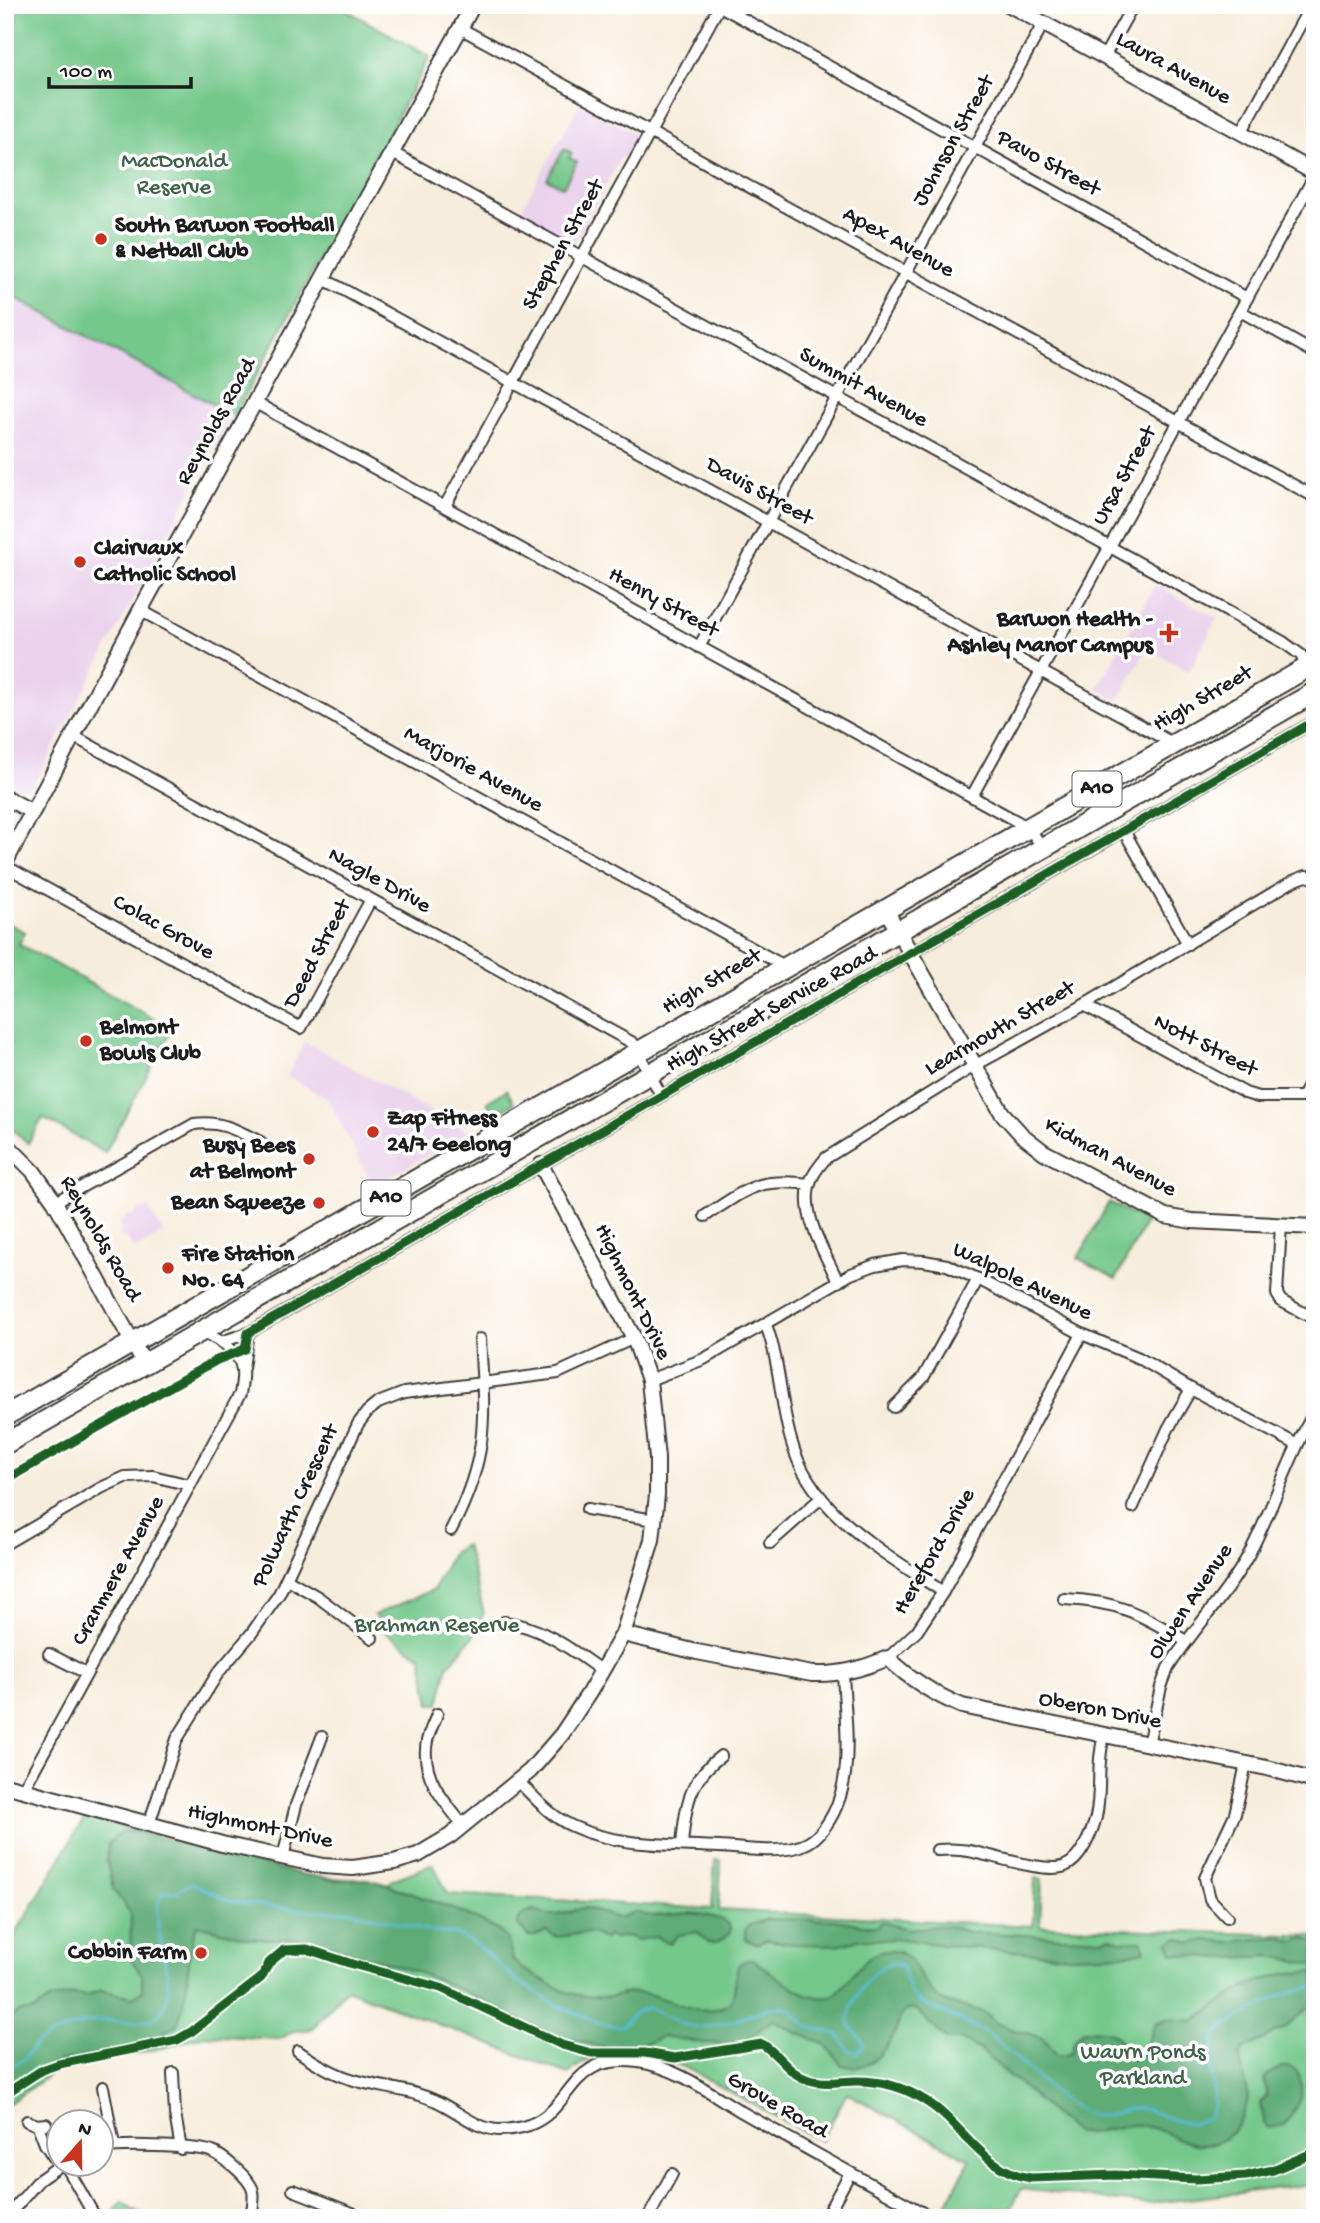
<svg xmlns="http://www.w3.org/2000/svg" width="1320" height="2223" font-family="'Gochi Hand',sans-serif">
<rect width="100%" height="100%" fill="#fff"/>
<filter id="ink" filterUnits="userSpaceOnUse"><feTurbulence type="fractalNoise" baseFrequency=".0143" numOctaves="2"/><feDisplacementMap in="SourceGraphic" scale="14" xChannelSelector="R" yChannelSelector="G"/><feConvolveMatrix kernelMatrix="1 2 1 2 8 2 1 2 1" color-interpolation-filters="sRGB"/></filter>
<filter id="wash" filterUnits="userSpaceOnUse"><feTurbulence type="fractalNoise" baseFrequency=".00686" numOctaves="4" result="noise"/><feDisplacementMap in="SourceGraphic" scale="28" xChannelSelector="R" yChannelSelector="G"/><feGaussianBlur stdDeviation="1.57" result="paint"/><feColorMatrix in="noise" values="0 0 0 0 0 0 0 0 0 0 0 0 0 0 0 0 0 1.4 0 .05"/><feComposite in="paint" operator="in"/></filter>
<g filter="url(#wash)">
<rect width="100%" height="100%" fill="#f7eddc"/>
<g fill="#ead1ec">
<polygon points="580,104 633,133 635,140 625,158 621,157 574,243 519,213"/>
<polygon points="5,292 232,415 32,788 19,788 5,781"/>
<polygon points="1155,585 1217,618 1189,671 1147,648 1118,701 1097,689"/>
<polygon points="305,1042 409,1099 469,1132 373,1186 328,1099 287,1076"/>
<polygon points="148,1207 163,1233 134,1250 126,1237 123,1239 120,1234 123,1231 119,1224 130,1214 132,1217 141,1208 142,1211"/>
</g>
<g fill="#74c88b" stroke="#487254" stroke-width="2">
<polygon points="17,5 337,5 430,57 234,416 5,292 5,12"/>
<polygon points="564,149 572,153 569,158 577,162 563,187 547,179"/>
<polygon points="5,922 25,932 19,944 172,1029 105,1153 43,1118 28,1143 5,1123"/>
<polygon points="507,1090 514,1103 494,1114 487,1102"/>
<polygon points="1109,1202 1146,1222 1116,1279 1078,1258"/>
<polygon points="466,1545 484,1613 479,1621 479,1629 448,1666 439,1704 430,1704 422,1657 385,1632 379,1620 374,1615 433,1590 453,1552"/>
<path d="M85,1817C156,1836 227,1857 298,1874C328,1881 359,1876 388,1885L392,1880L433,1864L448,1894L712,1909L715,1860H721L719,1910L1033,1926L1035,1878L1042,1879L1040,1926L1315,1936V2184L1145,2204L1021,2189L1006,2218H952L942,2212L970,2160L847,2093L821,2141L688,2069C658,2056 618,2045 586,2061C579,2064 573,2070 568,2074L346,1989L312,2029L293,2031L280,2039L204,2035L167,2047L56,2070L5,2106V1952Z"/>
<polygon points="122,2201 145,2218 110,2218"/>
</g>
<g fill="#5fac77" stroke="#3e644a" stroke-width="2">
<path d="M124,1831L144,1833L300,1874L336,1880L368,1879L388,1885L464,1913L498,1930L508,1940L513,1960L520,1967C538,1977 559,1991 578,1995C588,1996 601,1998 610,1997C622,1995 630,1991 642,1993C670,1997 695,2018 724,2006C746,1998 722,1958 754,1960C771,1972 811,2007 834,1995C841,1991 854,1971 863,1963C870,1957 877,1951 886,1951C919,1948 919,1991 944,2001C955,2006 968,2007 980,2011C988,2014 991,2019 997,2023C1011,2032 1030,2031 1043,2039C1049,2043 1053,2050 1057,2055L1064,2056L1071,2053L1075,2039L1083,2030C1104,2030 1121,2030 1125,2054L1132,2060L1142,2055L1155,2023L1166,2019L1193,2021L1246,1986L1286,1973L1315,1972V2009L1308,2008L1285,2028L1242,2050C1236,2068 1251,2084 1247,2103C1244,2115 1238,2128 1229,2135C1195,2163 1169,2124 1133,2125C1112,2126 1094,2136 1074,2132L979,2049L962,2040L946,2039L915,2009L906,2010L900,2017L896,2032L880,2055L870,2063L855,2068L842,2065L824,2043L794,2032L773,2019L745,2041L730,2043H703L663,2036L634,2049H612L548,2034L475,1996L425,1975L395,1965L306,1939H252L197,1925C184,1958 192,1992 176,2026L162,2033L158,2042L59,2062L13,2084L5,2099V2019L21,2011H33L51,1999L75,1994L87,1996L101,1990L133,1997L142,1991V1976L130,1957L131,1914L113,1889L107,1862L108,1845L114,1838Z"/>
<path d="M586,1908L618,1918L634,1912L651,1916L688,1913L700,1914L721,1919L728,1924L731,1930C727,1937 714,1948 706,1941C703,1939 701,1935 698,1932L678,1935L670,1944L656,1937L637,1940L628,1936L615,1938L607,1936L605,1939C601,1938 597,1936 594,1934C578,1929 559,1944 547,1931L535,1936H528L518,1925L519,1918C538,1901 538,1918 557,1915C567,1913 575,1909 586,1908Z"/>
<polygon points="767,1919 835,1920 875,1927 881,1922 909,1929 938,1926 954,1927 967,1932 1103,1939 1110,1937 1120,1941 1142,1941 1145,1951 1131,1954 1070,1956 943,1945 901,1939 858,1940 837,1945 794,1944 766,1940 757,1944 746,1940 745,1930 747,1926"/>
<polygon points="1278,1937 1294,1942 1305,1938 1315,1942 1315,1965 1273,1956 1223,1958 1173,1954 1169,1943 1178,1938 1191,1943 1208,1940 1228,1942"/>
<path d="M1282,2067H1290L1297,2071C1308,2092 1296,2108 1284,2125L1268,2128L1264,2123L1261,2103L1267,2095L1264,2082L1266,2076Z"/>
</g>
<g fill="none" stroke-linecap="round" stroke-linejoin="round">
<path stroke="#59bdd7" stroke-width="2.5" d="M5,2066C10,2065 17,2064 21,2061C28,2057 31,2046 39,2042C54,2033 77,2024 95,2021C113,2018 135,2027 153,2019C166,2013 169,1994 168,1981C165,1952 149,1918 163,1892H176L192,1883L230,1901L308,1911H350L435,1932L456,1934L478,1946L519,1982L557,2005L601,2024L613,2026L623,2025L636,2012L648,2007L682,2024L697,2027L712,2026L739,2019L769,2008L785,2007L791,2010L808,2027L838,2034L849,2051L857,2053L864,2045C861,2035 851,2032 849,2022C847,2004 881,1949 902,1967L910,1993L917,2001L989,2034L1063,2100L1090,2115L1107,2116L1129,2109L1141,2108L1180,2122L1194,2123L1208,2118L1214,2104L1211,2061L1214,2038L1224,2026L1283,1994L1315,1986"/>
</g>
</g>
<g filter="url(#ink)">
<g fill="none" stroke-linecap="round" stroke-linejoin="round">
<defs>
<g id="minor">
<polyline points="718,5 1247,298"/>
<polyline points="460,28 1315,497"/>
<polyline points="1104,57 1133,5"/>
<polyline points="1241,133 1311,5"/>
<polyline points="391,152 1283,642 1301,655 1307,668"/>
<polyline points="322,278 1174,744"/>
<polyline points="1240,311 1315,353"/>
<polyline points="254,402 1029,828 1043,848"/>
<polyline points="445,506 720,5"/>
<polyline points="140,610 786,967"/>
<polyline points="699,647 1043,24"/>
<polyline points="73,736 633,1043 661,1095"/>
<polyline points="972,796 1315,175"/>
<polyline points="1124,831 1188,944"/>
<polyline points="5,866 301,1028 370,901"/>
<polyline points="1084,1005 1245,1093 1258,1097 1315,1097"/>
<polyline points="1302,1097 1315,1074"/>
<path d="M55,1202L194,1124C221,1120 239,1131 262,1143"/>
<path d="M705,1216C748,1189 756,1177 810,1184"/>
<polyline points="1281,1225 1277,1294 1281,1301 1315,1319"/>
<path d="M838,1282C826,1254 802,1218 809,1186C811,1176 819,1166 826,1158L974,1066L1084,1005L1293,881L1306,876L1315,878"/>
<path d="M766,1325C780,1362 780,1402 791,1440C810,1513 884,1552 943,1592"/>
<polyline points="221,1342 248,1333 1315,721"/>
<polyline points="243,1368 248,1333"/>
<polyline points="649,1380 704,1359 851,1274 875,1265 903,1260 924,1261 947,1265 978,1279 1082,1334 1139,1358 1191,1389 1296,1444"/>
<polyline points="894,1407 923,1378 978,1279"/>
<polyline points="1133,1507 1168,1429 1191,1389"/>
<polyline points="587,1509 655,1520"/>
<path d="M451,1530C489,1457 485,1419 480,1339"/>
<polyline points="770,1543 821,1498"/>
<polyline points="5,1544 101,1488 125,1477 153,1476 190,1485"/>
<polyline points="287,1579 318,1597 372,1638"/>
<path d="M1064,1599C1119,1601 1140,1614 1186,1641"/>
<path d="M504,1622C542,1626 572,1650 602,1671"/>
<polyline points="49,1654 86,1673"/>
<polyline points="888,1658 917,1631 943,1592 1082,1334"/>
<path d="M437,1714C434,1723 429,1732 427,1741C420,1775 444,1802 464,1826"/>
<path d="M1148,1744L1161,1687L1168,1668C1193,1629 1227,1595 1249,1554C1274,1507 1288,1457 1315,1411"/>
<path d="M519,1782C535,1798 550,1816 572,1826C617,1847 670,1844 719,1847C743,1848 769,1853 793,1848C804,1846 813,1841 820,1833C858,1790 845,1725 843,1673"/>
<path d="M23,1790L240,1394C241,1387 243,1378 242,1370C240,1351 218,1337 200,1333"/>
<polyline points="149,1824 177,1739 218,1673 251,1634 279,1594 358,1424 367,1412 378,1403 404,1393 558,1373 634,1338"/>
<path d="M682,1845C685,1807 689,1779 721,1756"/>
<path d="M937,1850C948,1849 958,1849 969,1851C991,1855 1047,1874 1065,1866C1081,1860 1092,1832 1096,1817C1102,1790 1096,1763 1104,1736"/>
<polyline points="283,1857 296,1805 322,1737"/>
<polyline points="1227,1917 1210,1899 1205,1878 1235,1814 1246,1764"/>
<path d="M298,2051C315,2063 333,2074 354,2080C381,2088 410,2089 436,2101C457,2110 474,2128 498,2130C508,2130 520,2128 529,2125C575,2108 567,2053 638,2062C676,2067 710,2093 742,2112C805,2148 869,2183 932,2218"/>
<polyline points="173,2073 175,2114 181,2149"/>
<polyline points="103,2087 114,2145"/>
<polyline points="27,2121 37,2125 46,2124"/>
<polyline points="38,2126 45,2144 59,2165"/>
<path d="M102,2148C120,2144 191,2146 210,2151C222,2155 250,2178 253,2191C255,2199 252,2209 251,2218"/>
<polyline points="65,2164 95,2217"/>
<polyline points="293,2190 365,2218"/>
<polyline points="6,2218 39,2180 62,2164"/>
<polyline points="648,2218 672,2174"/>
<polyline points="825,2218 850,2173"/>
</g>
<g id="tertiary">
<polyline points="1010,5 1315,173"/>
<polyline points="5,797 32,812"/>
<polyline points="5,863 147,598 473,5"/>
<polyline points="886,910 1002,1113 1022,1135 1044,1152 1165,1216 1192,1221 1315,1227"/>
<polyline points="5,1143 33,1171 55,1202 145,1365"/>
<path d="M623,1634L697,1652L812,1674C840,1675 862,1669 888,1658C911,1680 933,1694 962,1706L1267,1768L1315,1781"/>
<polyline points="5,1785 222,1844 323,1866 353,1868 394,1862 418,1855 450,1836 530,1771 562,1734 589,1693 623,1634 652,1540 657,1495 657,1458 649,1380 634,1338 541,1165"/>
</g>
<g id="trunk">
<polyline points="5,1416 1315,663"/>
<polyline points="5,1444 1315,692"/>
</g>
</defs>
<use href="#minor" stroke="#3d3b39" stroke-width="14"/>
<use href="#tertiary" stroke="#3d3b39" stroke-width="18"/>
<use href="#trunk" stroke="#3d3b39" stroke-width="23"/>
<use href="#minor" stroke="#fff" stroke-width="10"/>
<use href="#tertiary" stroke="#fff" stroke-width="14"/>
<use href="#trunk" stroke="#fff" stroke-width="19"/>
<defs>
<g id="cycleway">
<polyline points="5,1480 217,1360 245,1349 248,1333 1315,721"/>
<path d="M5,2094L42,2070L59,2064L177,2040L191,2032L261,1978L269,1963L284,1950L307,1949L352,1964L441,1988L562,2045L591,2053H645L675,2058L762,2044C779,2054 788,2074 809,2080C825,2085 841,2081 857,2081C881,2081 904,2087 924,2100C963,2123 983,2172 1031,2178L1116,2175L1196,2179L1246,2176L1273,2170L1315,2152"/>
</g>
</defs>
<use href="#cycleway" stroke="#fff" stroke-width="13"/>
<use href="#cycleway" stroke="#1b5e20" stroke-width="9"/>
</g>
</g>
<g fill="#c8321e" stroke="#fff" stroke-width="2.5">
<circle cx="101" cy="239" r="7"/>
<circle cx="80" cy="562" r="7"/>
<path d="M1165.5 622.5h7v7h7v7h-7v7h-7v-7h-7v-7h7z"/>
<circle cx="86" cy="1041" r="7"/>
<circle cx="373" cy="1132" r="7"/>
<circle cx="309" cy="1159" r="7"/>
<circle cx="319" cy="1203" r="7"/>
<circle cx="168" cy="1268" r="7"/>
<circle cx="201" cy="1953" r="7"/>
</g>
<g text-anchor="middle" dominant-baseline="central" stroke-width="7" stroke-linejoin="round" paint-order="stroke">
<g fill="#fff" stroke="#606060" stroke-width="2">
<rect x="1072.5" y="771.5" width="49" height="35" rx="5"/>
<rect x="361.5" y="1180.5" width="49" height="35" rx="5"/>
</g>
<g font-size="21" font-weight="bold" fill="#1c1c1c">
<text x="1097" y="789">A10</text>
<text x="386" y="1198">A10</text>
</g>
<g font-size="23" fill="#1c1c1c" stroke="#fff">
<text transform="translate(1173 69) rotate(29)">Laura Avenue</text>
<text transform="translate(954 141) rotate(-61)">Johnson Street</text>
<text transform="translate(1048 164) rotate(29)">Pavo Street</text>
<text transform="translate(898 243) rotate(29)">Apex Avenue</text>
<text transform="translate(564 245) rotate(-61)">Stephen Street</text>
<text transform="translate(863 388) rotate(29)">Summit Avenue</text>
<text transform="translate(217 422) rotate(-61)">Reynolds Road</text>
<text transform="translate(1125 476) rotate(-61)">Ursa Street</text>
<text transform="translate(759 492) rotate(29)">Davis Street</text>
<text transform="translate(663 603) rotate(29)">Henry Street</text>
<text transform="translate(1203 699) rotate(-30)">High Street</text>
<text transform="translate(473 770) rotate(29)">Marjorie Avenue</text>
<text transform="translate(379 881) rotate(29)">Nagle Drive</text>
<text transform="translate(163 928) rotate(29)">Colac Grove</text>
<text transform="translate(318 954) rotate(-62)">Deed Street</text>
<text transform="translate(712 982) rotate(-30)">High Street</text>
<text transform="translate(772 1010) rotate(-29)">High Street Service Road</text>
<text transform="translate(1000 1029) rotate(-30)">Learmouth Street</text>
<text transform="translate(1205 1046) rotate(27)">Nott Street</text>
<text transform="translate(1110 1158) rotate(28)">Kidman Avenue</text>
<text transform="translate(100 1239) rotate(60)">Reynolds Road</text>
<text transform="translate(1022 1282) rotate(26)">Walpole Avenue</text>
<text transform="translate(632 1292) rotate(64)">Highmont Drive</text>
<text transform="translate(296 1506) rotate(-65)">Polwarth Crescent</text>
<text transform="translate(935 1552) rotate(-60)">Hereford Drive</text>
<text transform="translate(119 1571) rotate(-61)">Cranmere Avenue</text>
<text transform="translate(1191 1602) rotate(-56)">Olwen Avenue</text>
<text transform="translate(1100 1711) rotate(11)">Oberon Drive</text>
<text transform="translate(260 1827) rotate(12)">Highmont Drive</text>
<text transform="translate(777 2106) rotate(30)">Grove Road</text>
</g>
<g font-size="23" fill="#3f6148" stroke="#fff">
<text x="174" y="162">MacDonald<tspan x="174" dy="26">Reserve</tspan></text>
<text x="437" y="1626">Brahman Reserve</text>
<text x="1143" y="2053">Waurn Ponds<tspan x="1143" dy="26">Parkland</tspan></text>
</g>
<g font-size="23" font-weight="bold" fill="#1c1c1c" stroke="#fff" text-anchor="start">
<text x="115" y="226">South Barwon Football<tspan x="115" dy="26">&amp; Netball Club</tspan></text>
<text x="94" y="549">Clairvaux<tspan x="94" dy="26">Catholic School</tspan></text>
<text x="1153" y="620" text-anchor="end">Barwon Health -<tspan x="1153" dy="26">Ashley Manor Campus</tspan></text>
<text x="100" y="1028">Belmont<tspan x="100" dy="26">Bowls Club</tspan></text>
<text x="387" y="1119">Zap Fitness<tspan x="387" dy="26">24/7 Geelong</tspan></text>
<text x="295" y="1146" text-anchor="end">Busy Bees<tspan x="295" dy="26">at Belmont</tspan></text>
<text x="305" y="1203" text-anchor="end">Bean Squeeze</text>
<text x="182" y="1255">Fire Station<tspan x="182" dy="26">No. 64</tspan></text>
<text x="187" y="1953" text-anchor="end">Cobbin Farm</text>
</g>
</g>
<rect width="1320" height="2223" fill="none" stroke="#fff" stroke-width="28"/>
<g transform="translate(80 2143) rotate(20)"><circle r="33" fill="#ffffff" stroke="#a4a4a4" stroke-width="2"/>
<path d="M0-5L12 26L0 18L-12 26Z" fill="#c8321e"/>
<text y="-10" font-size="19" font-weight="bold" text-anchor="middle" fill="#1c1c1c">N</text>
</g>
<path d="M49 77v10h142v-10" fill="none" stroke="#1c1c1c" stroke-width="3.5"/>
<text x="60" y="77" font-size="21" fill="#1c1c1c" stroke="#ffffff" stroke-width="5" paint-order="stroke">100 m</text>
</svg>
